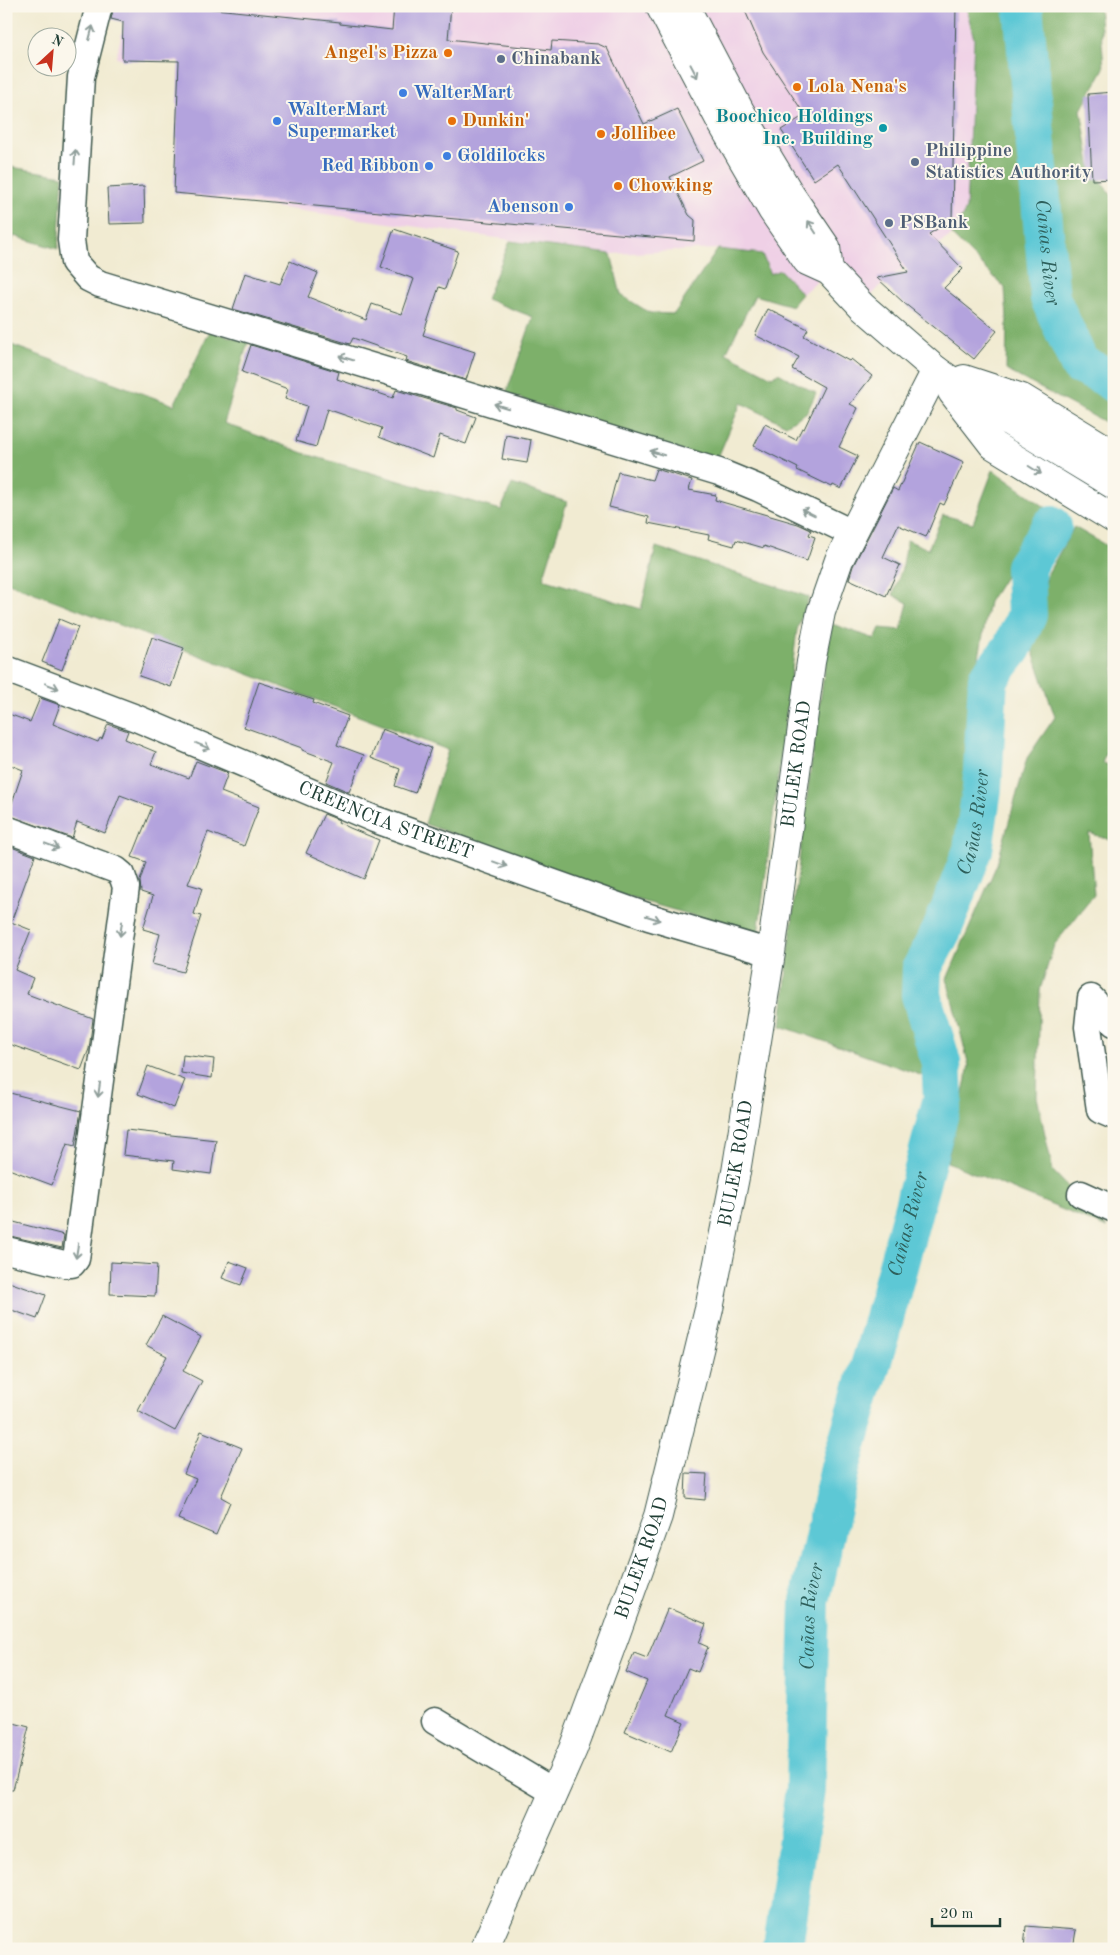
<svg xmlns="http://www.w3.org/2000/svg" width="1120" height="1955" font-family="'Old Standard TT',serif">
<rect width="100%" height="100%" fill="#fbf7ec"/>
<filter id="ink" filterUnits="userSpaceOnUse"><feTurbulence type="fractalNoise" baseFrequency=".02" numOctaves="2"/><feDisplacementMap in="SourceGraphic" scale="10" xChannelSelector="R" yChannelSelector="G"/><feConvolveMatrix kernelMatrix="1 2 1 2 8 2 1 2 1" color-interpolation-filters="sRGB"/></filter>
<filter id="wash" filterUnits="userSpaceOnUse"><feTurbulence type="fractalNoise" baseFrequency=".0096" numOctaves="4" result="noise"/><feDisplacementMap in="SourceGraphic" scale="20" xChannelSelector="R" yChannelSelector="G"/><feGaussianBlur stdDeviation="1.12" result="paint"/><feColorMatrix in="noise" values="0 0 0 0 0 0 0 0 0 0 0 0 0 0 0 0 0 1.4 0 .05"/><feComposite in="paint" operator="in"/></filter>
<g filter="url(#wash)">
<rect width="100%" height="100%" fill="#f1ebd2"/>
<polygon fill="#efd0e6" points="128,6 966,6 974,38 966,209 952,235 885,281 862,306 829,271 802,294 780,270 770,274 718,249 611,254 174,193 179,62 116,58"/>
<g fill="#7db06b" stroke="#4e7650">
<polygon points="966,6 1099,6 1104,68 1081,110 1091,170 1114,198 1114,427 1006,370 1007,319 1005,288 952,235 966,209 974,39"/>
<polygon points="6,166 63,176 58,249 14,236 6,261"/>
<polygon points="510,241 611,254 621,295 650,313 674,314 718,249 762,254 770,274 780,270 802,294 792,306 755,295 726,353 772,377 778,373 816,393 807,412 786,425 741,403 716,462 506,394 533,317 486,299"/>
<polygon points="210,331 248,342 224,423 309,455 501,510 512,484 567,502 543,579 641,609 656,547 809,597 797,630 758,934 628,897 425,824 448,750 6,582 6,343 174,405"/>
<path d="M993,470L1048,509L989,602L979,657L970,780L963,848L916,949L908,992L929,1078L781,1026C795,892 810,757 832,624L875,639L880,628L901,630L908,603L893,595L903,565L907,540L928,549L943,515L973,523Z"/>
<polygon points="1074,527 1114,550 1114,718 1111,741 1102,763 1114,766 1114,843 1113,841 1089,833 1094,895 1054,945 1040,990 1037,1097 1053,1171 1107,1228 947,1162 969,1066 947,979 997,864 1027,758 1055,717 1032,649 1047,575"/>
</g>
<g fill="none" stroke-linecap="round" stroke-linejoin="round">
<g stroke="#5dc8d5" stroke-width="40">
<path id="s1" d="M1023,6L1050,298L1080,365L1105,376L1114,383"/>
<path id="s2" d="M781,1949L783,1947L805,1789L810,1601L840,1468L880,1333L943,1098L941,1062L921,995L922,968L942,930L973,850L982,789L988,679L1012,648L1027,615L1025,567L1052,526"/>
</g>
</g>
<g id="blocks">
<g fill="#b3a3dd">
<polygon points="114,6 179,9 180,6 186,6 340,22 340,24 392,30 394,6 451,6 448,39 551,50 552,41 598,44 607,48 644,124 677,109 703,161 670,177 689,215 695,220 694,241 174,193 179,61 122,60 123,22 111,19"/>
<polygon points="743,6 956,6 952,220 929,234 963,269 944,288 997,331 974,359 904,303 877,278 908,272 838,164 814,180 781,130 805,115 763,52"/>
<polygon points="1114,92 1114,179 1092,180 1088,94"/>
<polygon points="144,186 145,223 109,224 107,188"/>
<polygon points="394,229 458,251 445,289 439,287 423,335 475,352 466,380 406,361 407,357 353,338 350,344 233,309 245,273 280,284 290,261 318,273 308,297 366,320 372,304 402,314 414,279 381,267"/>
<polygon points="768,309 808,329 804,336 849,361 851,359 872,376 850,404 858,408 839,447 858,456 841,489 833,485 832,487 797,470 798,468 754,446 765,424 796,440 802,428 804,429 824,387 792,369 799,357 755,335"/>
<polygon points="251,345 339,372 337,379 393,398 396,390 457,408 457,410 476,417 466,444 440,435 433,458 379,437 382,428 327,409 316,447 296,441 307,406 285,399 288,389 242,372"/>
<polygon points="506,435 531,440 527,463 502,459"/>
<polygon points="920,442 964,462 944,505 940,503 926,537 898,525 883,557 900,565 886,596 849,579 853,566 893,488 898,491"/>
<polygon points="656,469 692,480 689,490 716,495 715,500 798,524 811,530 809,535 815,537 807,561 764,546 764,548 736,540 734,546 708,539 709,535 648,523 649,517 609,507 618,472 652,480"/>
<polygon points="59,619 78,627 62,670 42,662"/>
<polygon points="152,637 184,648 171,687 139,676"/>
<polygon points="259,682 314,700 313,703 348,716 337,745 364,755 349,792 326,782 334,762 302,750 302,748 244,727"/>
<polygon points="40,698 60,705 53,724 98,742 100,738 102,739 108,724 128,731 125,739 156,752 151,764 189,778 196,761 228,773 221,792 259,807 244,846 208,832 188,884 202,888 194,914 201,916 183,972 152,964 160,934 143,929 153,896 141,892 140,881 146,862 132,857 152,807 120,795 105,833 77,822 72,838 8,815 23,770 6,763 6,713 30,722"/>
<polygon points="382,729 431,748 415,793 395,786 400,769 371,758"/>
<polygon points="324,814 339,820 338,822 350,828 379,840 364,879 306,853"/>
<polygon points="6,845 35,856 11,922 31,930 15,970 33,978 27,994 93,1019 89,1049 81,1070 6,1043"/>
<polygon points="183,1055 214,1059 212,1078 181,1073"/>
<polygon points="148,1066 185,1080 174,1108 138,1094"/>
<polygon points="6,1092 81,1111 75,1146 67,1144 52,1185 6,1168"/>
<polygon points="126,1130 216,1140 211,1174 173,1169 174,1161 123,1155"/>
<polygon points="6,1220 64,1235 62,1248 6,1235"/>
<polygon points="229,1261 248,1268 241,1285 222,1278"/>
<polygon points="111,1262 157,1265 155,1296 110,1294"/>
<polygon points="6,1281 46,1295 37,1319 6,1308"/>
<polygon points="162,1316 201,1337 183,1371 202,1381 175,1431 138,1411 167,1356 146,1345"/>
<polygon points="201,1431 242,1448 221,1497 230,1502 216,1535 178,1519 196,1479 184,1474"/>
<polygon points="686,1473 707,1474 705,1500 685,1498"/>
<polygon points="668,1608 706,1624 699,1643 708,1647 698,1672 688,1668 668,1715 684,1722 671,1752 625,1732 647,1681 626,1672 634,1653 647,1658"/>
<polygon points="6,1721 29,1727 13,1790 6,1790"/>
<polygon points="1026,1926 1076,1930 1073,1949 1024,1949"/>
</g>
</g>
</g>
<g filter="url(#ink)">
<use href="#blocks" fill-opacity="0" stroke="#3e574c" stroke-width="1"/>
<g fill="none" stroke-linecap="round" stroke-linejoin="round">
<defs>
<g id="minor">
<polyline points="99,6 81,77 71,240 74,262 88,278 100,284 719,472 758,488 852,533"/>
<path id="s3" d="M6,669L136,718L374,819L649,917L771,953"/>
<polyline points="6,829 116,870 122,875 126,887 76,1259 72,1264 64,1264 6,1250"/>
<polyline points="1114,1023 1091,998 1088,1027 1100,1110 1114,1116"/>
<polyline points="1081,1194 1114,1209"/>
<polyline points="435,1721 554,1792"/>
</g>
<g id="major">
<polyline points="660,6 721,122 772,210 807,261 829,271 862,306 936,370 1008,421 1114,485"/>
<polyline points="685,6 740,111 790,194 826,247 829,271"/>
<polyline points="964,379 1022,398 1114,454"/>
<polyline points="952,392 993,445 1114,519"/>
<path id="s4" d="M484,1949L573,1749L615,1636L658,1516L693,1375L709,1309L736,1172L771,953L811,662L821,612L839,560L936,370"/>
</g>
</defs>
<use href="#minor" stroke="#3e574c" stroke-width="29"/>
<use href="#major" stroke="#3e574c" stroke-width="30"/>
<use href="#minor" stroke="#fff" stroke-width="26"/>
<use href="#major" stroke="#fff" stroke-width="28"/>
</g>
<defs><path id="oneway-shaft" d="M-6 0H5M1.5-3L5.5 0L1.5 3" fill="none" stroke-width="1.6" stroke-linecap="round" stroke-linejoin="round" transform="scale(1.25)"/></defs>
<g stroke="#8f9e9a">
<use href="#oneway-shaft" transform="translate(91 33) rotate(-75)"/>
<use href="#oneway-shaft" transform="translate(694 71) rotate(62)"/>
<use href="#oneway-shaft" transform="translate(75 157) rotate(-86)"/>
<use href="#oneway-shaft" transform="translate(812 227) rotate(-123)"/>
<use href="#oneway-shaft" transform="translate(346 358) rotate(-163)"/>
<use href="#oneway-shaft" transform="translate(501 406) rotate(-163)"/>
<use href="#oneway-shaft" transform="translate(657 453) rotate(-163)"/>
<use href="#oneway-shaft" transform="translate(1035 470) rotate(32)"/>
<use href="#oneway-shaft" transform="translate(808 512) rotate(-154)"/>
<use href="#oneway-shaft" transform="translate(52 686) rotate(21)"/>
<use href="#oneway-shaft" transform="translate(203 746) rotate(23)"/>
<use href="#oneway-shaft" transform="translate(52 846) rotate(21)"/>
<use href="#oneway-shaft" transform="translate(500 864) rotate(20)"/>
<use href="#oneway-shaft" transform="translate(653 918) rotate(17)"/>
<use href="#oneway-shaft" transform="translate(121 929) rotate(98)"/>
<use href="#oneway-shaft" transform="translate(99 1090) rotate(98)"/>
<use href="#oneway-shaft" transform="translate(77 1251) rotate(99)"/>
</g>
</g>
<g fill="#e8710a" stroke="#fbf7ec" stroke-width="2">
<circle cx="448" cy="53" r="5"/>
<circle cx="797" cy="87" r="5"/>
<circle cx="452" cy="121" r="5"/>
<circle cx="601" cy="134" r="5"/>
<circle cx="618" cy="186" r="5"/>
</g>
<g fill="#5c6f8a" stroke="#fbf7ec" stroke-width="2">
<circle cx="501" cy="59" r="5"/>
<circle cx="915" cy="162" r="5"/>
<circle cx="889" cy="223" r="5"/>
</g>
<g fill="#3f7fe0" stroke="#fbf7ec" stroke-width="2">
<circle cx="403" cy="93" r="5"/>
<circle cx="277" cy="121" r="5"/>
<circle cx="447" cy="156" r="5"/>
<circle cx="429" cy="166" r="5"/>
<circle cx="569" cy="207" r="5"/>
</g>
<circle fill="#0f9aa8" stroke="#fbf7ec" stroke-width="2" cx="883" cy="128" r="5"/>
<g text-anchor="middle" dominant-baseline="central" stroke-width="4" stroke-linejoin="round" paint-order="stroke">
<g font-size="19" font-weight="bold" fill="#c56008" stroke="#fbf7ec" text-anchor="start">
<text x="438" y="53" text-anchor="end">Angel's Pizza</text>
<text x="807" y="87">Lola Nena's</text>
<text x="462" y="121">Dunkin'</text>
<text x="611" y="134">Jollibee</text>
<text x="628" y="186">Chowking</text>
</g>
<g font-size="19" font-weight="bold" fill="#4e5e75" stroke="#fbf7ec" text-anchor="start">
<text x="511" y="59">Chinabank</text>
<text x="925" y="151">Philippine<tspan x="925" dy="22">Statistics Authority</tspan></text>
<text x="899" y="223">PSBank</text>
</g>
<g font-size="19" font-weight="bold" fill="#366cbe" stroke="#fbf7ec" text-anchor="start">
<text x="413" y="93">WalterMart</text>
<text x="287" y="110">WalterMart<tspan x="287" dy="22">Supermarket</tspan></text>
<text x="457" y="156">Goldilocks</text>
<text x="419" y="166" text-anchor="end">Red Ribbon</text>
<text x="559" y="207" text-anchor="end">Abenson</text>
</g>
<g font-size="19" font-weight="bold" fill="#0d838f" stroke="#fbf7ec" text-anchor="end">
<text x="873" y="117">Boochico Holdings<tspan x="873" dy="22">Inc. Building</tspan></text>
</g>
<g font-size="19" fill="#1f3d34" stroke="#fbf7ec">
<text stroke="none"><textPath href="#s4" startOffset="1232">BULEK ROAD</textPath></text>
<text stroke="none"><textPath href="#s3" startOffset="409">CREENCIA STREET</textPath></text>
<text stroke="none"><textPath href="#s4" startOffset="828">BULEK ROAD</textPath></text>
<text stroke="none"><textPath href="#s4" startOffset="422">BULEK ROAD</textPath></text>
</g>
<g font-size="20" font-style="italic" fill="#2e605c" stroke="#fbf7ec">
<text stroke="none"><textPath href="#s1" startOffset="248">Cañas River</textPath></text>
<text stroke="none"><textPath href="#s2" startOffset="1160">Cañas River</textPath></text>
<text stroke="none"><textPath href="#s2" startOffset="740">Cañas River</textPath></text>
<text stroke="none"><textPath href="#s2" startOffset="335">Cañas River</textPath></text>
</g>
</g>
<rect width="1120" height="1955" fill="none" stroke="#fbf7ec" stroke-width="25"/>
<g transform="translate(52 52) rotate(26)"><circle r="24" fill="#fbf7ec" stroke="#a3ada2"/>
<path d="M0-4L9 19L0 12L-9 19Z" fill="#c8321e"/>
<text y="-8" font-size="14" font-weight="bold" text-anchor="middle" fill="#1f3d34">N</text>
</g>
<path d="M932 1918v8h68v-8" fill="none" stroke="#1f3d34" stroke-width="2.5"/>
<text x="940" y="1918" font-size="15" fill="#1f3d34" stroke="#fbf7ec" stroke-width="4" paint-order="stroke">20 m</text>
</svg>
